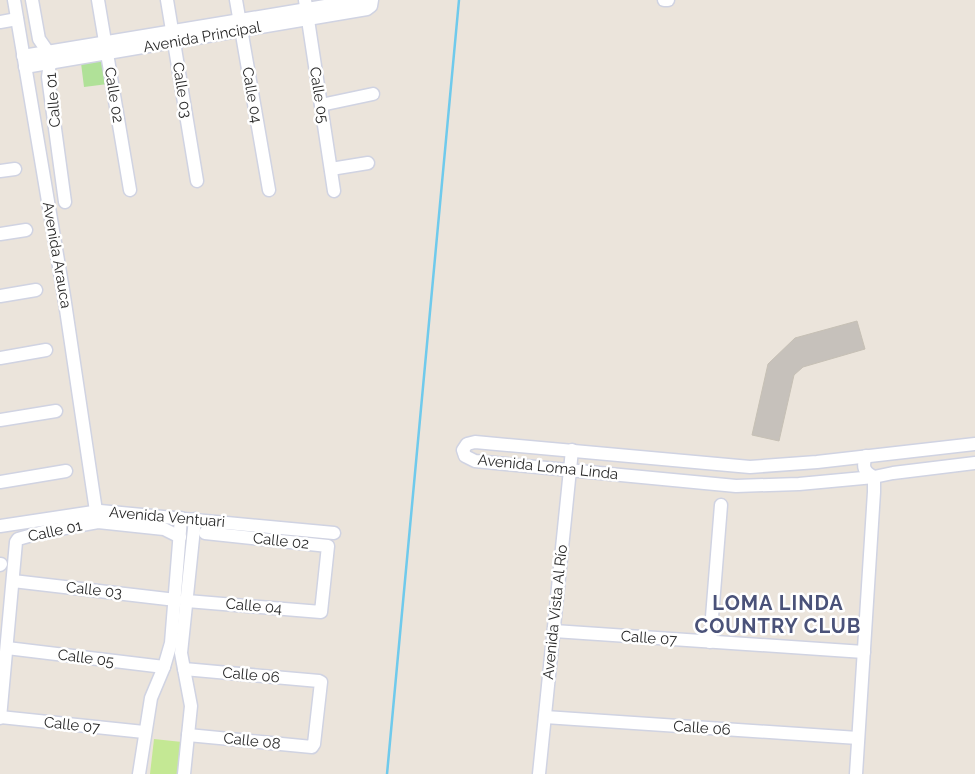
<svg xmlns="http://www.w3.org/2000/svg" width="975" height="774" font-family="Raleway,sans-serif">
<rect width="100%" height="100%" fill="#ebe4db"/>
<polygon fill="#b0e198" points="104,60 108,84 84,87 81,63"/>
<polygon fill="#c4e894" points="154,739 182,742 179,774 150,774"/>
<g fill="none" stroke-linecap="round" stroke-linejoin="round">
<polyline stroke="#6fcaec" stroke-width="2.5" points="387,774 459,0"/>
</g>
<polygon fill="#c6c1bb" stroke="#c6c0b5" points="857,321 865,349 803,367 794,375 779,441 752,435 768,364 795,338"/>
<g fill="none" stroke-linecap="round" stroke-linejoin="round">
<defs>
<g id="minor">
<polyline points="14,0 64,296 96,511"/>
<polyline points="32,0 39,39 48,52 50,63 48,77 65,202"/>
<polyline points="98,0 130,190"/>
<polyline points="167,0 197,181"/>
<polyline points="236,0 269,190"/>
<polyline points="305,0 334,191"/>
<polyline points="664,0 668,0"/>
<polyline points="0,22 17,19"/>
<polyline points="23,56 361,0"/>
<polyline points="25,67 367,9 371,6 372,0"/>
<polyline points="321,105 373,94"/>
<polyline points="331,169 368,163"/>
<polyline points="0,171 15,169"/>
<polyline points="0,234 26,230"/>
<polyline points="0,296 36,290"/>
<polyline points="0,358 46,350"/>
<polyline points="0,420 56,411"/>
<polyline points="975,444 817,462 750,467 475,442 467,444 463,450 465,456 475,461 736,486 799,484 874,477 893,473 975,463"/>
<polyline points="0,482 66,471"/>
<polyline points="0,526 100,511 334,533"/>
<polyline points="0,565 1,564"/>
<polyline points="13,581 176,600"/>
<polyline points="187,601 321,612 328,546 205,533"/>
<polyline points="554,631 864,652"/>
<polyline points="710,642 721,505"/>
<polyline points="7,648 164,667"/>
<polyline points="184,669 319,681 321,682 314,744 312,747 188,735"/>
<polyline points="0,717 144,732"/>
<polyline points="545,717 858,738"/>
<polyline points="0,718 16,542 18,539 43,532 98,522 164,529 180,537"/>
<polyline points="139,774 151,698 164,667 171,643 181,518"/>
<polyline points="184,774 191,706 181,653 195,519"/>
<polyline points="539,774 572,450"/>
<path d="M856,774L874,492V477C864,472 862,467 866,456"/>
</g>
</defs>
<use href="#minor" stroke="#d0d3e2" stroke-width="15"/>
<use href="#minor" stroke="#fff" stroke-width="12"/>
</g>
<g text-anchor="middle" dominant-baseline="central" stroke-width="5" stroke-linejoin="round" paint-order="stroke">
<g font-size="15" fill="#292929" stroke="#fff">
<text transform="translate(202 37) rotate(-10)">Avenida Principal</text>
<text transform="translate(182 90) rotate(81)">Calle 03</text>
<text transform="translate(114 95) rotate(81)">Calle 02</text>
<text transform="translate(252 95) rotate(80)">Calle 04</text>
<text transform="translate(319 95) rotate(81)">Calle 05</text>
<text transform="translate(53 100) rotate(-95)">Calle 01</text>
<text transform="translate(57 255) rotate(80)">Avenida Arauca</text>
<text transform="translate(548 467) rotate(6)">Avenida Loma Linda</text>
<text transform="translate(167 517) rotate(5)">Avenida Ventuari</text>
<text transform="translate(55 531) rotate(-12)">Calle 01</text>
<text transform="translate(281 541) rotate(6)">Calle 02</text>
<text transform="translate(94 590) rotate(6)">Calle 03</text>
<text transform="translate(254 606) rotate(5)">Calle 04</text>
<text transform="translate(555 612) rotate(-84)">Avenida Vista Al Río</text>
<text transform="translate(649 638) rotate(4)">Calle 07</text>
<text transform="translate(86 658) rotate(7)">Calle 05</text>
<text transform="translate(251 675) rotate(5)">Calle 06</text>
<text transform="translate(72 725) rotate(6)">Calle 07</text>
<text transform="translate(702 728) rotate(4)">Calle 06</text>
<text transform="translate(252 741) rotate(6)">Calle 08</text>
</g>
<g font-size="20" font-weight="bold" letter-spacing="1" fill="#4a5279" stroke="#fff">
<text x="778" y="603">LOMA LINDA<tspan x="778" dy="23">COUNTRY CLUB</tspan></text>
</g>
</g>
</svg>
